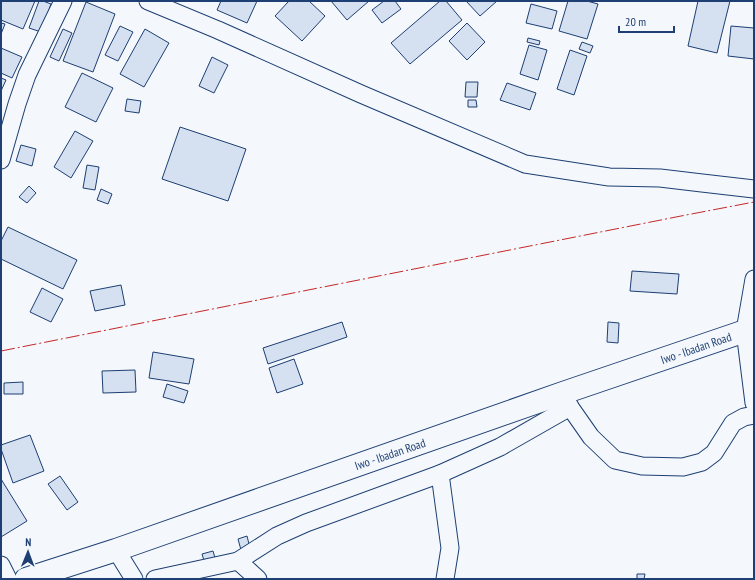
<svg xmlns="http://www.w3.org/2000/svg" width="755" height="580" font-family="'PT Sans Narrow',sans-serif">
<rect width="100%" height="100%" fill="#f4f7fb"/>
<g fill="#d5e0f0" stroke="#1d3f73">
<polygon points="2,1 35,1 23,29 1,20 1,3"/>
<polygon points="39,1 43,1 51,4 41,32 29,28"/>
<polygon points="221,1 257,1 247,23 217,10"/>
<polygon points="289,1 309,1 325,16 302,41 275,16"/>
<polygon points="331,1 369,1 347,20"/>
<polygon points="384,1 395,1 401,9 382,23 372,10"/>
<polygon points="440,1 446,1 462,20 410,64 391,43"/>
<polygon points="466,1 497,1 480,16"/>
<polygon points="568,1 587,1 598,4 587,39 559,31"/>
<polygon points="698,1 730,1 717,53 688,46"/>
<polygon points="86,2 115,14 93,72 63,61"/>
<polygon points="531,4 557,11 552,29 526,23"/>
<polygon points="1,23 5,24 1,34"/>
<polygon points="467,23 485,42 467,60 449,41"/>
<polygon points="120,26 133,32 118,61 105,55"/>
<polygon points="731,26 754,28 754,59 728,56"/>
<polygon points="63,29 72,33 59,61 50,57"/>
<polygon points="145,29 169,43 144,87 120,74"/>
<polygon points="528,38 540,41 539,45 527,42"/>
<polygon points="582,42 593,46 590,53 579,49"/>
<polygon points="529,45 547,50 538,80 520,74"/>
<polygon points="1,48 22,57 12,78 1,73"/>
<polygon points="570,50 587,56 574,95 557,89"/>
<polygon points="212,57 228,65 214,93 199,86"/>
<polygon points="82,73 113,88 96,122 65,107"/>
<polygon points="1,78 6,80 1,91"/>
<polygon points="466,82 478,82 477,97 465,97"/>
<polygon points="507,83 536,93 530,110 500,100"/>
<polygon points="127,99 141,101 139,113 125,111"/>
<polygon points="468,100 476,100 477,107 468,107"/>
<polygon points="180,127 246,149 228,201 162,179"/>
<polygon points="75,131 93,141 71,178 54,167"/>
<polygon points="21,145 36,149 32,166 16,161"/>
<polygon points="87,165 99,167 95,190 83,188"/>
<polygon points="29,186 36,193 27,203 19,197"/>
<polygon points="101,189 112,194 108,204 97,200"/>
<polygon points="8,227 77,260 63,289 1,259 1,241"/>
<polygon points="632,271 679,274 677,294 630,291"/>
<polygon points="121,285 125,305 95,311 90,291"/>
<polygon points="42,288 63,299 51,322 30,312"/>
<polygon points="342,322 347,337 268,364 263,348"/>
<polygon points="608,322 619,323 618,343 607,342"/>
<polygon points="153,352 194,359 189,384 149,378"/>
<polygon points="294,359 303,384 277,393 269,368"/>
<polygon points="135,370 136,392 103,393 102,371"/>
<polygon points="23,382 23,394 4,394 4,383"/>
<polygon points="167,384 188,391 184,403 163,397"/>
<polygon points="30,435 44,471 13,483 1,449 1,445"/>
<polygon points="60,476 78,502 67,510 48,484"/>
<polygon points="1,479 27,521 1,537"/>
<polygon points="247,536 250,548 241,550 238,539"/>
<polygon points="213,551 216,561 205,564 202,554"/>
<polygon points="637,574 645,574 644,579 637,579"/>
</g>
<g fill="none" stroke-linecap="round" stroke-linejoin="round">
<defs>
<g id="street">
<polyline points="148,1 218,30 361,94 525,164 609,177 660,178 702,183 754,189"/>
<polyline points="1,160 17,104 27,75 63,1"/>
<polyline points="754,279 745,331 754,403"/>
<polyline points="565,397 570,407 591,437 615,460 642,466 683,467 702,462 714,453 733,423 744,417 754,415"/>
<polyline points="440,474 450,548 445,579"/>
<polyline points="116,550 134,579"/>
<polyline points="238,561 258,579"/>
<polyline points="1,565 8,579"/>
<polyline points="155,579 238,561 277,536 306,523 440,474 500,447 570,407"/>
</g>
<polyline id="primary" points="26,579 116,550 563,393 754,328"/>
</defs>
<use href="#street" stroke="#1d3f73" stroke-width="19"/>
<use href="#primary" stroke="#1d3f73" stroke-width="24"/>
<use href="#street" stroke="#f4f7fb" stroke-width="17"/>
<use href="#primary" stroke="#f4f7fb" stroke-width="22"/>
<polyline stroke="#c62828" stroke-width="1" stroke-dasharray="14 3 2 3" stroke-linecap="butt" points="1,351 681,216 754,202"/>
</g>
<g text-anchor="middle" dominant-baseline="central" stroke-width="3" stroke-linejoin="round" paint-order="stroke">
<g font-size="12" fill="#1d3f73" stroke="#f4f7fb">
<text transform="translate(696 348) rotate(-19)">Iwo - Ibadan Road</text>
<text transform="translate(390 454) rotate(-19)">Iwo - Ibadan Road</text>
</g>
</g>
<rect width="755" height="580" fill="none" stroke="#1d3f73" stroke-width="4"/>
<g transform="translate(28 552) rotate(1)" stroke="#f4f7fb" stroke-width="3" paint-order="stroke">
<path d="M0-3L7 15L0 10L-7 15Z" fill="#1d3f73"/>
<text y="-6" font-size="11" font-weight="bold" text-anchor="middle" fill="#1d3f73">N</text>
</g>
<path d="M619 26v6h55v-6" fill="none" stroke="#1d3f73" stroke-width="2"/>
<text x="625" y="26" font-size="12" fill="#1d3f73" stroke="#f4f7fb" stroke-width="3" paint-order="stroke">20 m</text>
</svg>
